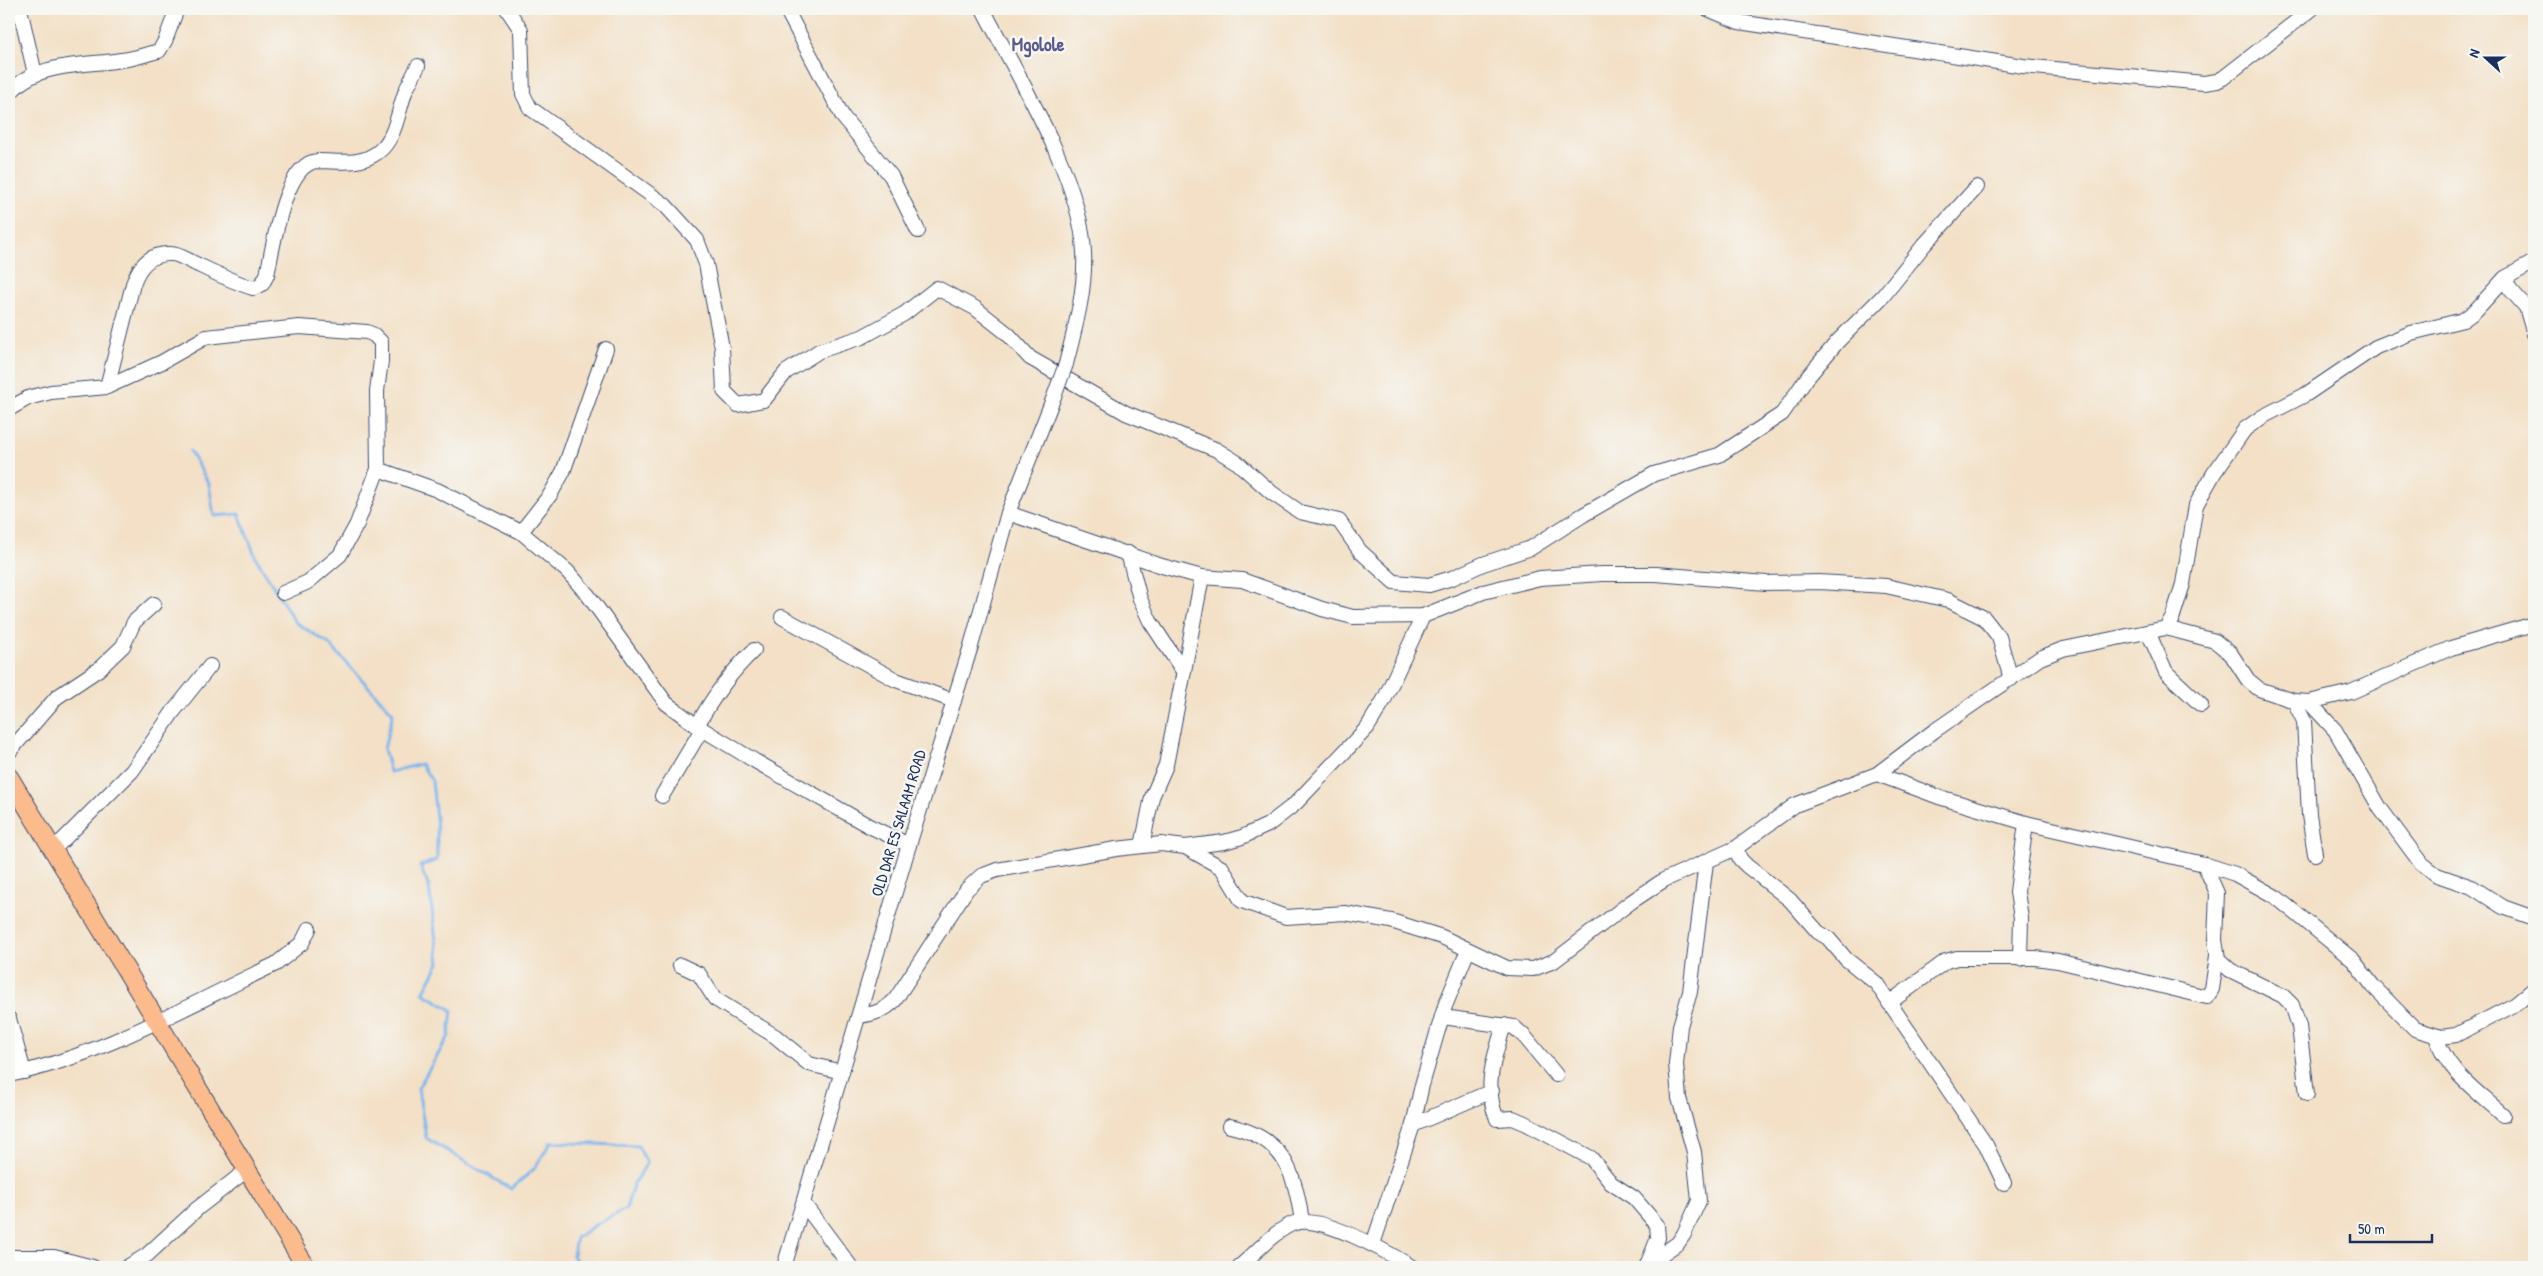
<svg xmlns="http://www.w3.org/2000/svg" width="2543" height="1276" font-family="'Patrick Hand',sans-serif">
<rect width="100%" height="100%" fill="#f6f6f2"/>
<filter id="ink" filterUnits="userSpaceOnUse"><feTurbulence type="fractalNoise" baseFrequency=".02" numOctaves="2"/><feDisplacementMap in="SourceGraphic" scale="10" xChannelSelector="R" yChannelSelector="G"/><feConvolveMatrix kernelMatrix="1 2 1 2 8 2 1 2 1" color-interpolation-filters="sRGB"/></filter>
<filter id="wash" filterUnits="userSpaceOnUse"><feTurbulence type="fractalNoise" baseFrequency=".0096" numOctaves="4" result="noise"/><feDisplacementMap in="SourceGraphic" scale="20" xChannelSelector="R" yChannelSelector="G"/><feGaussianBlur stdDeviation="1.12" result="paint"/><feColorMatrix in="noise" values="0 0 0 0 0 0 0 0 0 0 0 0 0 0 0 0 0 1.4 0 .05"/><feComposite in="paint" operator="in"/></filter>
<g filter="url(#wash)">
<rect width="100%" height="100%" fill="#f3e0c6"/>
<g fill="none" stroke-linecap="round" stroke-linejoin="round">
<polyline stroke="#7fb6ee" stroke-width="3" points="190,451 209,484 214,516 239,514 256,558 295,622 329,644 393,713 384,749 390,772 421,764 432,781 437,828 437,860 420,866 429,887 439,963 423,993 452,1010 449,1036 418,1088 426,1138 511,1189 534,1169 551,1142 638,1146 647,1163 633,1185 626,1209 595,1225 576,1238 573,1255 579,1267"/>
</g>
</g>
<g filter="url(#ink)">
<g fill="none" stroke-linecap="round" stroke-linejoin="round">
<defs>
<g id="minor">
<polyline points="20,9 35,74"/>
<polyline points="507,9 521,30 523,94 530,108 665,205 697,240 706,264 722,348 724,391 738,405 764,400 786,372 819,351 862,337 904,314 937,288 975,308 1008,334 1030,358 1126,413 1217,450 1238,463 1272,493 1300,512 1339,521 1360,551 1394,582 1429,585 1452,578 1483,564 1531,548 1583,515 1654,474 1719,455 1782,414 1807,378 1838,341 1883,296 1924,245 1977,187"/>
<polyline points="786,9 843,117 891,176 918,231"/>
<path d="M983,9C1017,75 1081,178 1084,252C1086,290 1075,328 1066,364"/>
<polyline points="1708,9 1739,22 2023,66 2204,83 2217,81 2223,78 2312,9"/>
<path d="M9,95C32,62 85,66 121,60C134,59 146,54 159,51L165,41L177,9"/>
<polyline points="2505,278 2510,289 2526,307 2534,334"/>
<path d="M107,387L133,284C139,266 150,253 171,254C179,254 189,261 196,264C215,273 233,282 253,288L262,284L267,275C273,249 284,162 318,161C339,161 360,166 378,152C396,139 398,110 406,90C410,82 414,74 418,66"/>
<polyline points="9,409 28,398 51,392 107,387 162,362 206,337 299,327 367,332 374,335 381,342 381,361 377,391 378,469 357,524 340,555 308,582 283,593"/>
<polyline points="378,469 437,490 521,532 567,571 588,595 666,703 697,726 755,761 869,826 909,845"/>
<polyline points="1008,513 1162,566 1202,577 1242,580 1322,609 1353,617 1423,616 1483,592 1540,578 1602,574 1656,574 1766,583 1819,582 1886,586 1948,600 1984,618 1999,637 2011,679"/>
<polyline points="521,532 550,495 563,472 606,349"/>
<polyline points="1128,553 1140,599 1150,621 1183,671"/>
<polyline points="782,617 896,680 954,701"/>
<polyline points="2166,628 2215,641 2231,654 2248,680 2259,689 2294,701 2309,702 2351,692 2451,648 2534,624"/>
<polyline points="2148,632 2166,672 2201,705"/>
<polyline points="2294,701 2304,721 2309,815 2315,854"/>
<polyline points="2309,702 2335,730 2380,808 2420,862 2437,875 2472,887 2503,907 2534,918"/>
<path d="M697,726C712,698 731,672 754,650"/>
<polyline points="9,752 57,697 99,669 123,646 134,622 154,604"/>
<polyline points="1877,774 1939,797 2026,823 2204,864 2235,874 2276,897 2353,960 2373,986 2415,1029 2441,1037 2456,1035 2516,1004 2534,989"/>
<polyline points="662,796 702,729"/>
<polyline points="1142,846 1152,797 1166,765 1202,577"/>
<polyline points="1185,847 1224,842 1242,837 1268,825 1295,804 1367,728 1384,700 1423,616"/>
<polyline points="1736,848 1740,859 1747,866 1790,900 1818,932 1828,938 1846,959 1876,983 1986,1145 2004,1183"/>
<polyline points="54,849 132,771 173,712 210,666"/>
<polyline points="2204,864 2217,893 2215,940 2218,959 2230,970 2283,996 2292,1005 2299,1026 2307,1094"/>
<polyline points="2020,959 2021,918 2017,892 2026,823"/>
<polyline points="680,965 699,974 715,999 775,1036 809,1064 842,1072"/>
<polyline points="1889,1003 1946,961 1957,958 2035,958 2058,961 2207,997 2212,989 2217,956"/>
<path d="M859,1016C874,1014 884,1011 895,1000L967,889L981,876L997,870L1116,849L1161,844L1185,847L1222,868L1242,901L1286,917L1345,913L1391,921L1442,937L1507,968L1533,969L1554,961L1631,902L1664,880L1736,848L1795,805L1877,774L1934,731L2040,658L2063,649L2166,628L2173,616L2183,584L2196,505L2214,473L2245,429L2262,417L2305,395L2376,347L2411,333L2463,320L2474,312L2505,278L2534,262"/>
<polyline points="1443,1017 1514,1027 1525,1037 1556,1075"/>
<polyline points="9,1019 24,1072"/>
<path d="M1504,1025C1494,1058 1483,1086 1497,1119L1513,1118L1527,1124L1591,1158L1611,1183L1634,1198L1657,1225L1658,1238L1647,1265"/>
<path d="M2436,1036C2446,1071 2477,1091 2503,1115"/>
<path d="M9,1075C102,1056 190,1004 276,964L302,943L309,929"/>
<polyline points="1413,1125 1492,1091"/>
<path d="M1230,1126C1284,1138 1294,1170 1302,1221"/>
<polyline points="804,1204 851,1267"/>
<polyline points="1373,1244 1413,1125 1422,1085 1445,1006 1468,950"/>
<polyline points="9,1257 54,1257 93,1267"/>
<polyline points="1648,1264 1678,1243 1684,1234 1699,1201 1694,1152 1679,1098 1676,1064 1680,1026 1690,992 1706,862"/>
<polyline points="127,1267 147,1255 198,1208 247,1170"/>
<polyline points="784,1267 909,845 971,646 1008,513 1055,394"/>
<path d="M1239,1267C1256,1253 1272,1233 1292,1224C1318,1212 1389,1253 1412,1267"/>
</g>
<polyline id="major" points="9,777 306,1267"/>
</defs>
<use href="#minor" stroke="#3b4a6e" stroke-width="16"/>
<use href="#major" stroke="#3b4a6e" stroke-width="20"/>
<use href="#minor" stroke="#fff" stroke-width="14"/>
<use href="#major" stroke="#fbbb8c" stroke-width="18"/>
<defs>
<polyline id="minor-bridge" points="1055,394 1066,364"/>
</defs>
<use href="#minor-bridge" stroke="#3b4a6e" stroke-width="16" stroke-linecap="butt"/>
<use href="#minor-bridge" stroke="#fff" stroke-width="14"/>
</g>
</g>
<g text-anchor="middle" dominant-baseline="central" stroke-width="5" stroke-linejoin="round" paint-order="stroke">
<g font-size="16" fill="#1b2f5e" stroke="#f6f6f2">
<text transform="translate(898 823) rotate(-73)">OLD DAR ES SALAAM ROAD</text>
</g>
<g font-size="19" font-weight="bold" fill="#5e5a8d" stroke="#f6f6f2">
<text x="1038" y="44">Mgolole</text>
</g>
</g>
<rect width="2543" height="1276" fill="none" stroke="#f6f6f2" stroke-width="30"/>
<g transform="translate(2486 58) rotate(291)" stroke="#f6f6f2" stroke-width="4" paint-order="stroke">
<path d="M0-4L9 19L0 12L-9 19Z" fill="#1b2f5e"/>
<text y="-8" font-size="14" font-weight="bold" text-anchor="middle" fill="#1b2f5e">N</text>
</g>
<path d="M2350 1234v8h82v-8" fill="none" stroke="#1b2f5e" stroke-width="2.5"/>
<text x="2358" y="1234" font-size="15" fill="#1b2f5e" stroke="#f6f6f2" stroke-width="4" paint-order="stroke">50 m</text>
</svg>
